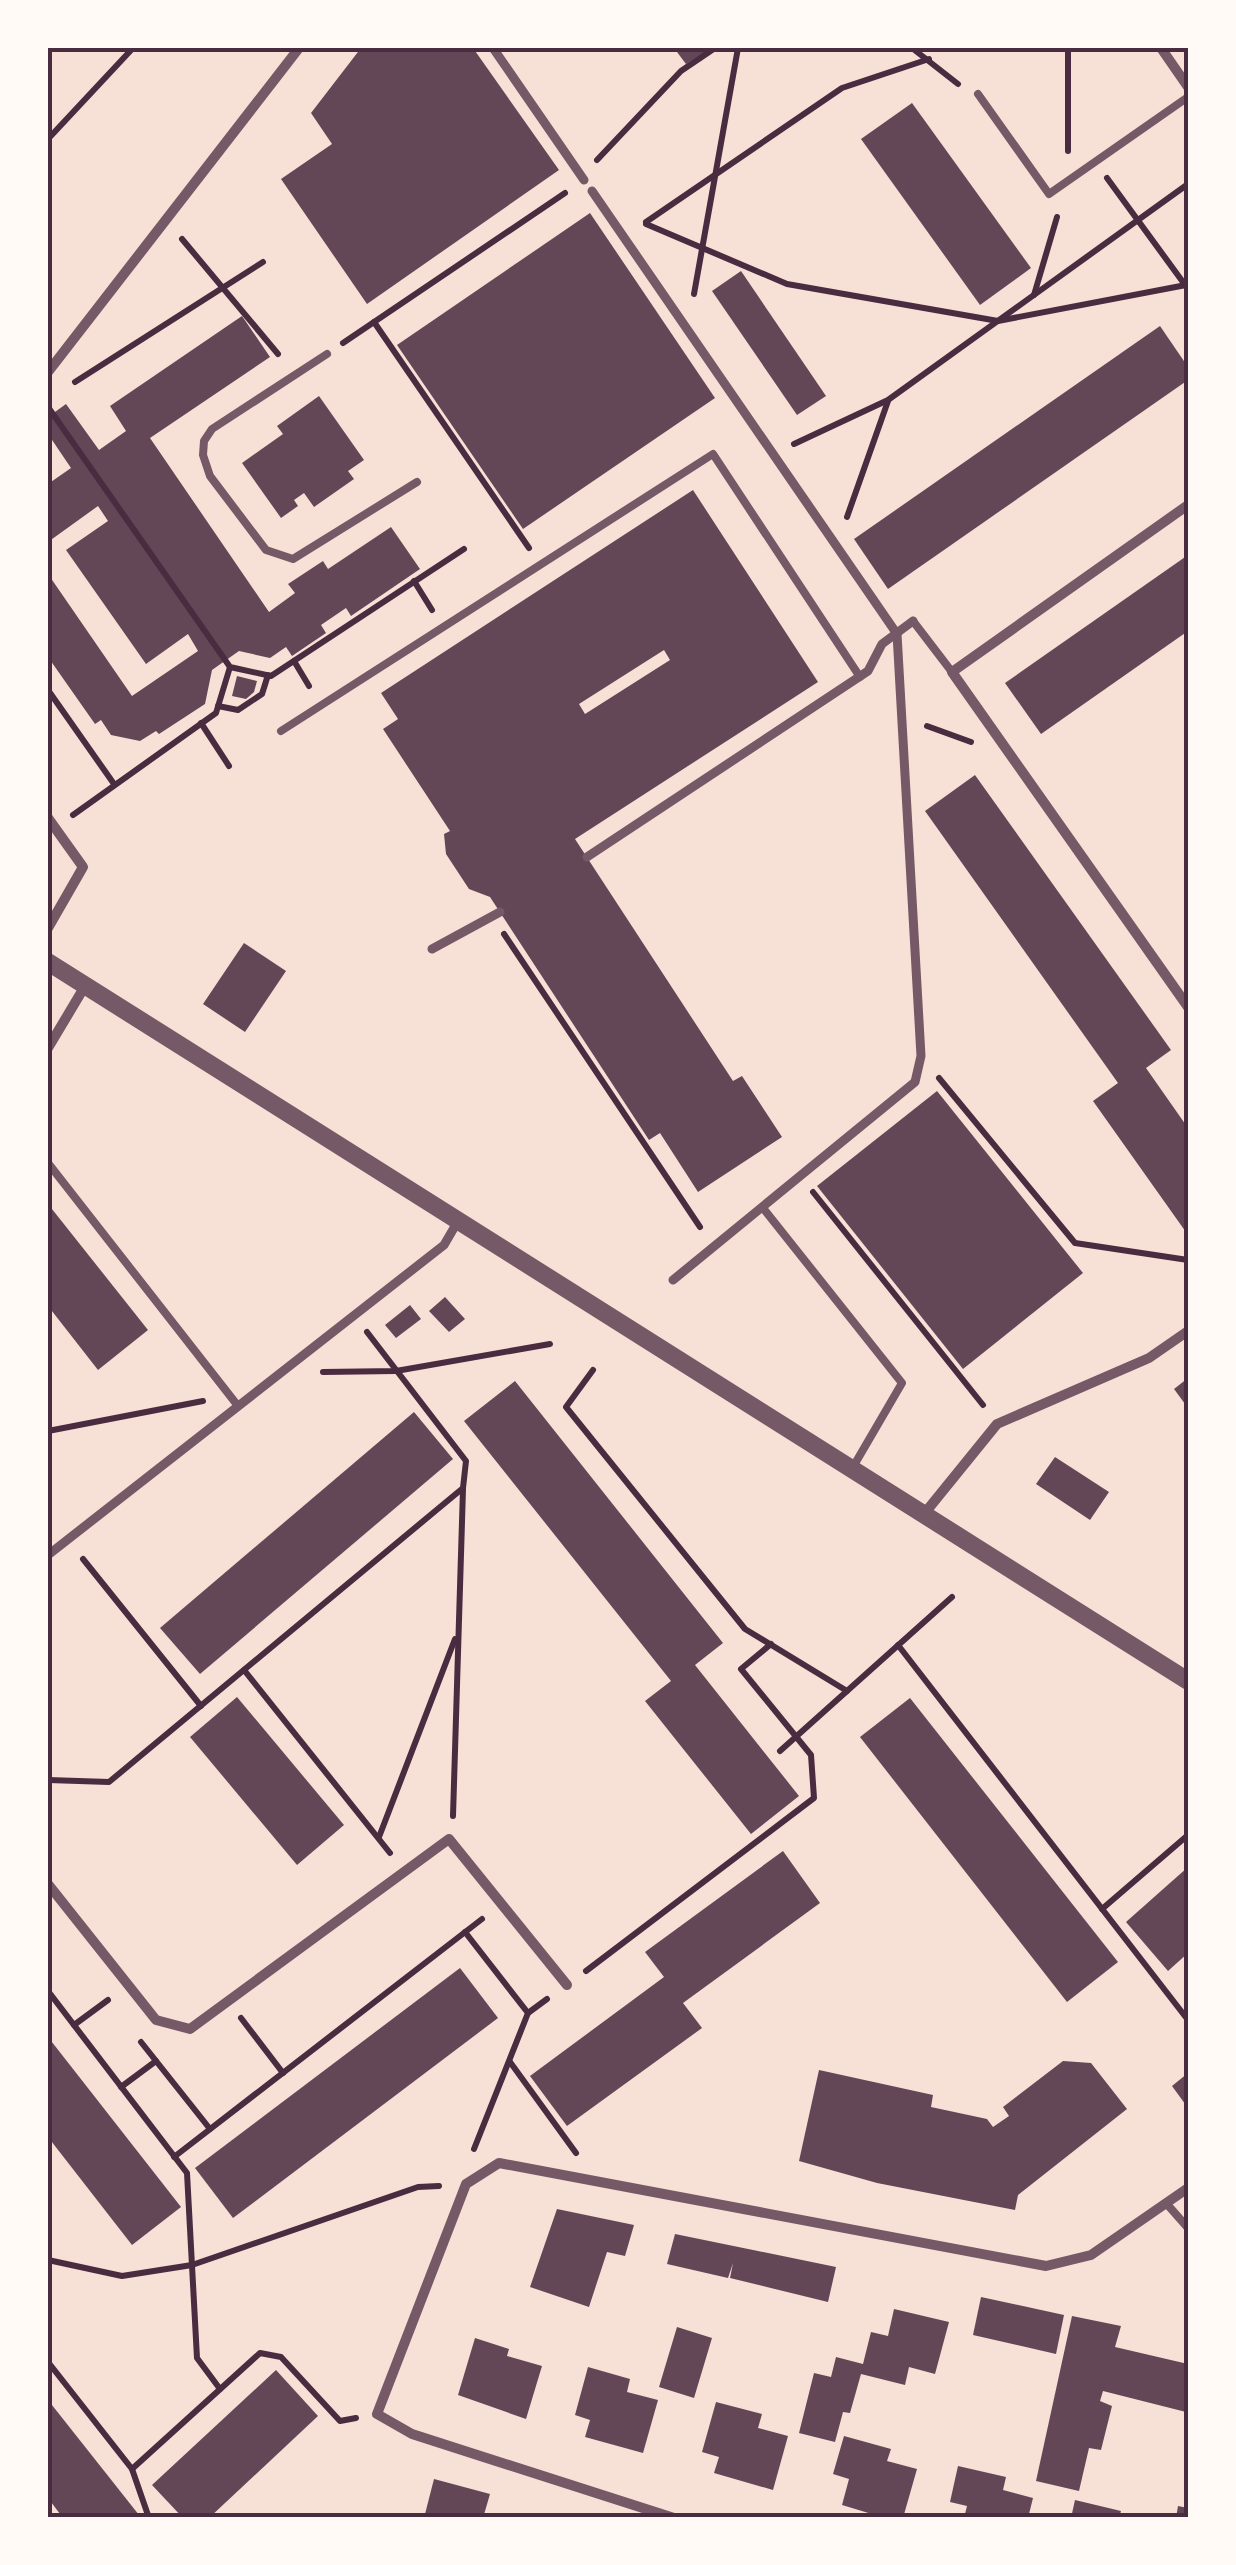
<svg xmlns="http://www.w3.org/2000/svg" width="1236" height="2565" font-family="Karla,sans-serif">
<rect width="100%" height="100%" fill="#f7e1d7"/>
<g fill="#644757" fill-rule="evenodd">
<polygon points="361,48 473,48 559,170 367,304 281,179 332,144 311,113"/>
<polygon points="674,48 711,48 686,64"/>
<polygon points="912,103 1031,268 980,305 861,139"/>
<polygon points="590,213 715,398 523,529 397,345"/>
<polygon points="741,271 826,396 797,415 712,291"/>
<polygon points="242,316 270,357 150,438 269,612 295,593 288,584 323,561 328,569 391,527 420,569 351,616 346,608 321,625 326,633 292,656 286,647 270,658 239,651 212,670 205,704 159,734 156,731 140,741 111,735 101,720 95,724 48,657 48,574 132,696 198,651 188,634 146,664 66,550 108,521 98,506 48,542 48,484 71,468 48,434 48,417 66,404 99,450 126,431 110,406"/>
<polygon points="1160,326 1188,367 1188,380 888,589 854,539"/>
<polygon points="319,396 364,460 348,471 354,479 314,507 304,493 294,500 298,506 281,518 242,463 283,434 277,426"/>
<path d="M693,490L818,682L575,839L733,1081L742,1076L782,1137L698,1192L660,1133L649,1140L490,897L469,889L446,854L444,834L450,831L383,729L398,719L381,693ZM664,650L670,660L585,714L579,704Z"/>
<polygon points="1188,555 1188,631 1041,734 1005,683"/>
<polygon points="237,676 257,681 254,692 246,699 232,696"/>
<polygon points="975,775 1171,1050 1146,1068 1188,1128 1188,1235 1093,1101 1118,1083 925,811"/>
<polygon points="244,943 286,971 245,1032 203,1004"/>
<polygon points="937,1091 1083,1273 963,1369 817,1186"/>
<polygon points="48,1204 148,1330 98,1370 48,1306"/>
<polygon points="445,1297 465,1319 449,1332 429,1311"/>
<polygon points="410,1305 421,1319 396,1338 385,1325"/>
<polygon points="1188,1378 1188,1408 1174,1389"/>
<polygon points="515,1381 723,1643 695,1665 799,1796 751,1834 645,1701 671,1681 464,1421"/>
<polygon points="414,1412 453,1459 200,1674 160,1628"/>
<polygon points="1055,1457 1109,1492 1090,1520 1036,1484"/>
<polygon points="237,1697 344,1825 297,1865 190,1737"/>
<polygon points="910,1698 1118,1962 1067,2002 860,1737"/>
<polygon points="783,1851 820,1903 683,2003 702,2028 567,2126 530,2076 664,1977 645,1952"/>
<polygon points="1188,1867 1188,1953 1168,1971 1126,1922"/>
<polygon points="460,1968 498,2018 233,2218 195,2168"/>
<polygon points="48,2037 181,2207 132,2245 48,2137"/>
<polygon points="1063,2061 1091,2063 1127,2109 1018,2195 1015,2210 877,2183 799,2161 819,2070 933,2095 931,2107 987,2119 993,2127 1009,2116 1003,2107"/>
<polygon points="1188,2073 1188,2108 1172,2086"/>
<polygon points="557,2209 634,2225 625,2256 607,2252 589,2307 530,2287"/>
<polygon points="675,2234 836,2267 828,2302 730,2278 733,2263 728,2278 667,2264"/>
<polygon points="981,2297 1064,2315 1056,2354 973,2335"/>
<polygon points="894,2309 949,2322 935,2374 909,2367 905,2385 861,2374 850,2413 843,2412 835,2442 799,2433 814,2373 831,2377 836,2357 863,2364 871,2332 888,2336"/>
<polygon points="1072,2316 1121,2326 1115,2347 1188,2364 1186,2412 1103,2391 1100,2401 1112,2406 1101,2450 1089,2448 1079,2491 1036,2481"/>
<polygon points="677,2327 712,2338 694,2398 659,2387"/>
<polygon points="475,2338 509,2349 507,2356 542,2366 526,2419 458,2395"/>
<polygon points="588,2367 630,2379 627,2392 658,2400 643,2453 585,2437 590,2420 575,2415"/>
<polygon points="276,2370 318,2416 209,2518 183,2518 152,2485"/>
<polygon points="48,2400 139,2515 136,2518 63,2518 48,2498"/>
<polygon points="716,2402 762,2414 758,2428 788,2436 773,2490 714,2473 719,2457 702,2452"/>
<polygon points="844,2436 891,2449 887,2461 917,2469 903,2518 885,2518 842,2505 849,2479 833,2474"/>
<polygon points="958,2466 1006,2477 1003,2490 1033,2498 1028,2518 964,2518 967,2506 950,2502"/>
<polygon points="434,2479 490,2494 483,2518 424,2518"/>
<polygon points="1075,2500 1121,2511 1119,2518 1071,2518"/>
<polygon points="1178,2506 1188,2508 1188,2518 1176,2518"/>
</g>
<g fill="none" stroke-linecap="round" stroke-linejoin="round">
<g stroke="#4a2c40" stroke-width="6">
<polyline points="912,48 958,84"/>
<polyline points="48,139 133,48"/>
<polyline points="1068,151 1068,48"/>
<polyline points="597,160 681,71 715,48"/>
<polyline points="1107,178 1188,289"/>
<polyline points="646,222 842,88 929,59"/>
<polyline points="646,224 787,284 998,321 1186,285"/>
<polyline points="182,239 278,354"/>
<polyline points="694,294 738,48"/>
<polyline points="1034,295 1057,217"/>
<polyline points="374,322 529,548"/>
<polyline points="343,343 565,193"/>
<polyline points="75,382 263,262"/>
<polyline points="48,407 230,667 271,676 464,549"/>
<polyline points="794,444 888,400 1188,184"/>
<polyline points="847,517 888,401"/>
<polyline points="414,581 432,610"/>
<polyline points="294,661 309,686"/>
<polyline points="48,690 114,784"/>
<polyline points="218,706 238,710 262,694 268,675"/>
<polyline points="201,723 229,766"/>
<polyline points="927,726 971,742"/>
<polyline points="73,815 216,713 230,667"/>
<polyline points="504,934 700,1227"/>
<polyline points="939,1078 1075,1243 1188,1260"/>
<polyline points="813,1192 983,1405"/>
<polyline points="593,1370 566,1407 745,1629 847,1691"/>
<polyline points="323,1372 396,1371 550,1344"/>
<polyline points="48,1431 203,1401"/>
<polyline points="1188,1450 1188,1449"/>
<polyline points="83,1559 201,1706"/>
<polyline points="898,1645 1188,2020"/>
<polyline points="244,1670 390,1853"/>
<polyline points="780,1751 952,1597"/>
<polyline points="48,1780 109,1782 463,1488 466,1461 367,1332"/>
<polyline points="453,1816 463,1489"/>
<polyline points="379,1837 455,1639"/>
<polyline points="1102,1909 1188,1835"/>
<polyline points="465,1932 528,2013 474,2149"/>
<polyline points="586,1971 814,1798 811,1755 741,1669 771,1644"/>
<polyline points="48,1991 187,2173 197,2358 220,2389"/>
<polyline points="528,2013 547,1999"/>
<polyline points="241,2018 283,2073"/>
<polyline points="74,2025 108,2000"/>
<polyline points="141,2042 210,2129"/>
<polyline points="510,2062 576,2153"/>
<polyline points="121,2087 156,2061"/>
<polyline points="174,2157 482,1919"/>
<polyline points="48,2260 122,2276 192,2265 418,2187 439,2186"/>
<polyline points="48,2362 132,2469 260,2353 281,2357 340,2421 356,2418"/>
<polyline points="132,2469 149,2518"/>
</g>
<g stroke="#755966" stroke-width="8">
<polyline points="978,94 1049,194 1188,97"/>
<polyline points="327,354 212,429 204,441 203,455 210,476 266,550 293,559 417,482"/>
<polyline points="913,621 952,672"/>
<polyline points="281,731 713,454 860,677"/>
<polyline points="48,1163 238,1406"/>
<polyline points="763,1208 902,1383 853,1467"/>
<polyline points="1166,2203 1188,2228"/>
</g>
<g stroke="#755966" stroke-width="9">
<polyline points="493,48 584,180"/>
<polyline points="592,191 897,634 921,1056 915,1082 673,1280"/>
<polyline points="587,857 868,671 882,644 913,621"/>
<polyline points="432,949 500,912"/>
<polyline points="48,1555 444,1245 458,1221"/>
</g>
<g stroke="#755966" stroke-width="10">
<polyline points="1161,48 1188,87"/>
<polyline points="48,372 299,48"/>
<polyline points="1188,505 952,672 1188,1007"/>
<polyline points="48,818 83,867 48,928"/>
<polyline points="48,1048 85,986"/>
<polyline points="924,1514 997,1424 1149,1358 1188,1331"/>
<polyline points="48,1884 156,2020 190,2029 449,1839 567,1985"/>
<polyline points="674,2518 412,2434 377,2414 466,2184 499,2163 1046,2266 1091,2255 1188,2188"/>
</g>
<polyline stroke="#755966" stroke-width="18" points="48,962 1188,1681"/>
</g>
<rect width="1236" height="2565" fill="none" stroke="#fffaf5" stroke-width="100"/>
<rect x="50" y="50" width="1136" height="2465" fill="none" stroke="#4a2c40" stroke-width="4"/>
</svg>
